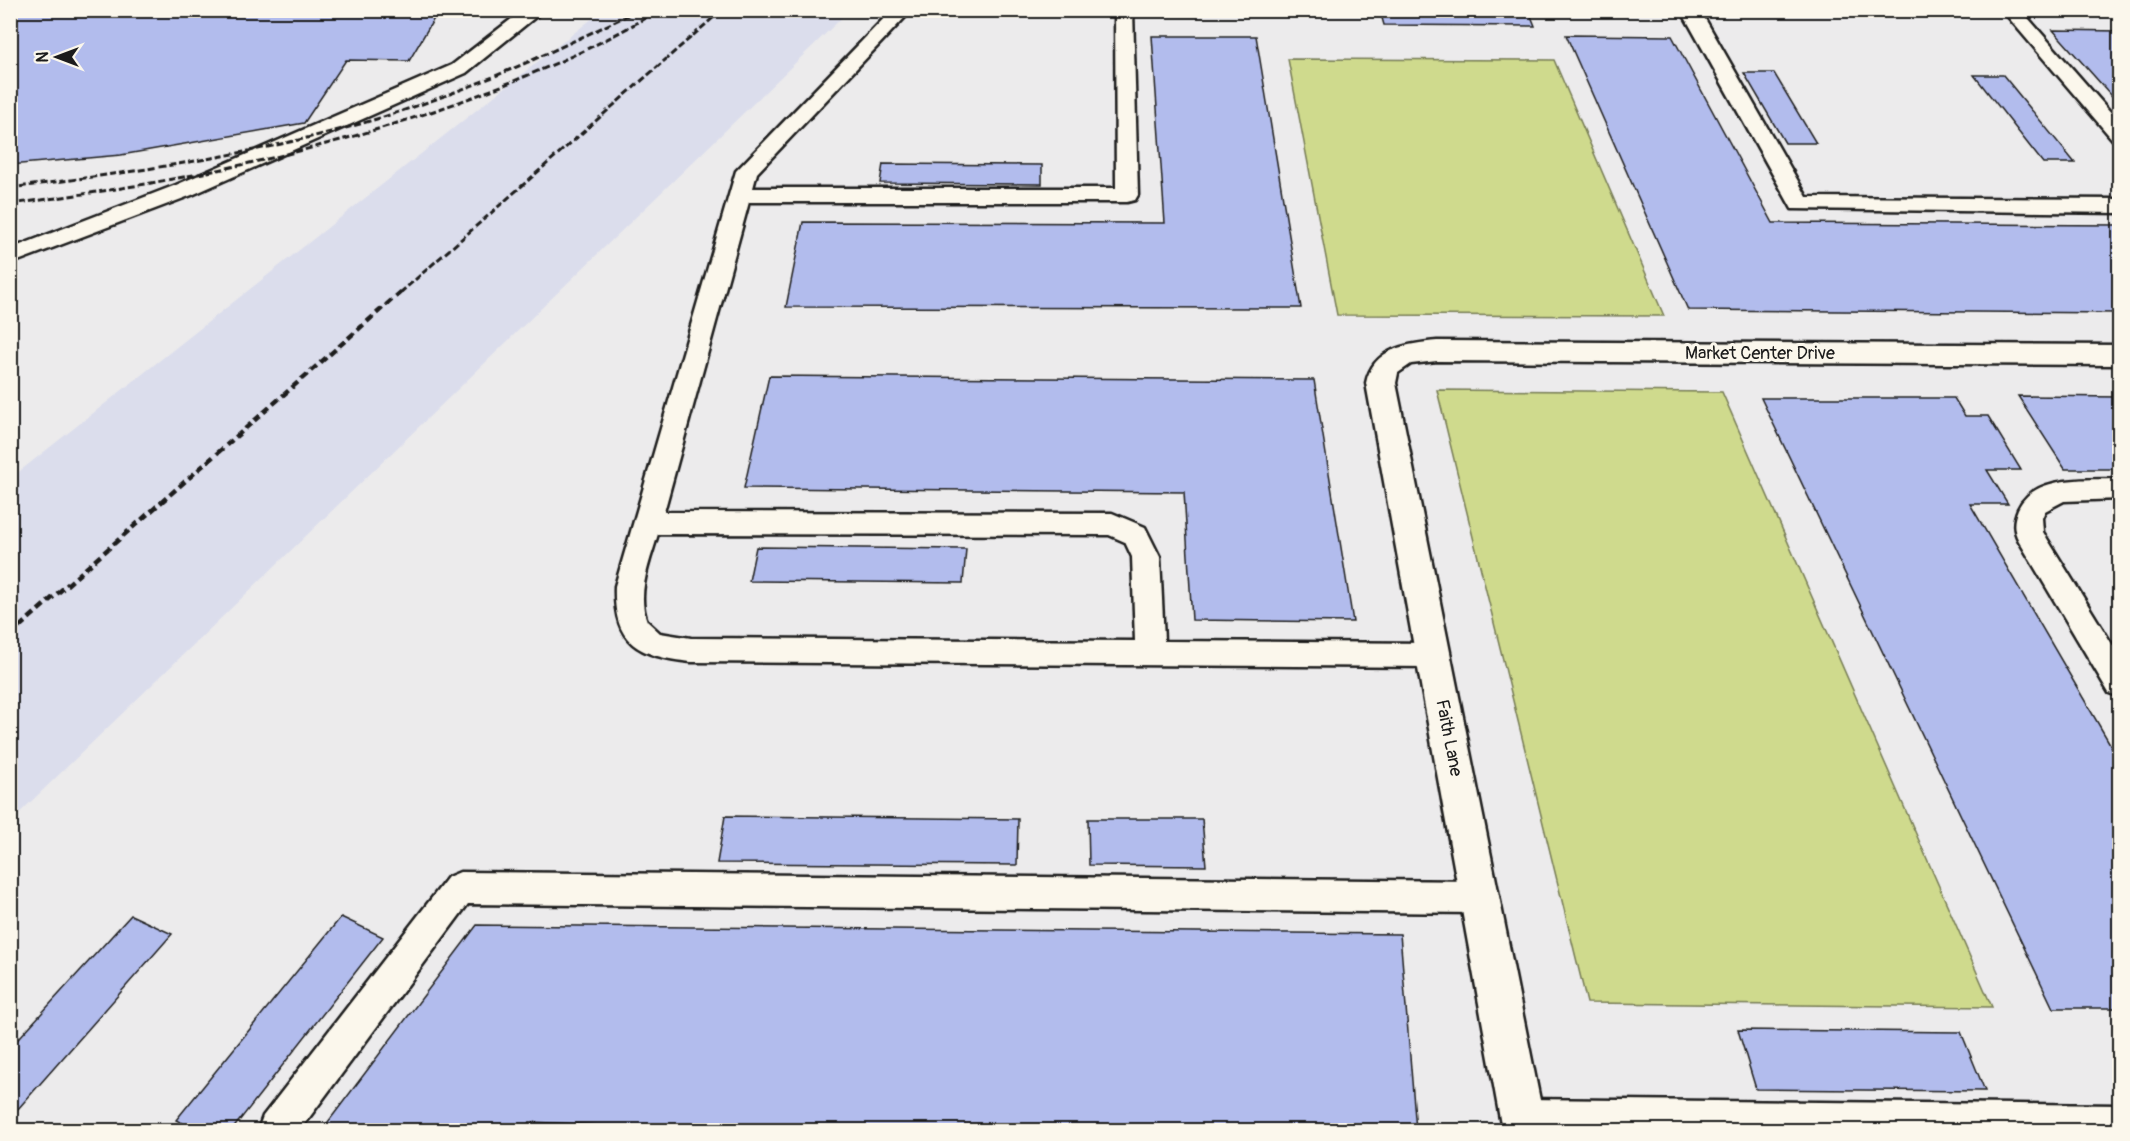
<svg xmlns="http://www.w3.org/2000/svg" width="2130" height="1141" font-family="Pangolin,sans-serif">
<rect width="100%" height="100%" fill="#ecebec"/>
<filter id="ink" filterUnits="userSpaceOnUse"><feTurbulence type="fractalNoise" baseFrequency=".0167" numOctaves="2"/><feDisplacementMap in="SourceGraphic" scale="12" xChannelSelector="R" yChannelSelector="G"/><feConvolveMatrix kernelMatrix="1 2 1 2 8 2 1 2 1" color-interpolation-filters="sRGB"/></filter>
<g filter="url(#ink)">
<polygon fill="#dbddec" points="603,10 849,11 11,821 11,478"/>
<g fill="#cfda8d" stroke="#767b54" stroke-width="1.5">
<polygon points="1288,59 1554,60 1664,316 1337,315"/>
<polygon points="1437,390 1722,392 1992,1007 1587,1003"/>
</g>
<g fill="#b2bced" stroke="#1c1c1c" stroke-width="1.5">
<polygon points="10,10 439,10 409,61 346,60 304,123 121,155 10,165"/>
<polygon points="1380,11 1529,11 1535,26 1384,25"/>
<polygon points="2053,30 2120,31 2120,105"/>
<polygon points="1566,35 1672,36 1773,223 2120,225 2120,313 1688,310"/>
<polygon points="1152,36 1256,36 1301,308 786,307 803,222 1165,223"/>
<polygon points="1744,73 1774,73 1816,143 1785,143"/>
<polygon points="1974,75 2003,75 2075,163 2043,163"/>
<polygon points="883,164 1042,165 1042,184 880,183"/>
<polygon points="769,376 1314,380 1353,622 1192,620 1184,492 744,488"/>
<polygon points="2018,396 2120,397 2120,469 2065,469"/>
<polygon points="1761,398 1954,398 1965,416 1988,416 2021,470 1987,470 2008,504 1970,504 2120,761 2120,1008 2053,1008"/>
<polygon points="756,547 966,549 963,583 749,581"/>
<polygon points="725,816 1018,819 1017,865 717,863"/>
<polygon points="1088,819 1202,819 1206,866 1089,865"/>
<polygon points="131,915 172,934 10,1118 10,1048"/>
<polygon points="341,917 383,937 232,1130 196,1130 176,1120"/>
<polygon points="477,925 1400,934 1416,1130 651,1130 652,1127 529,1122 524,1130 322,1130"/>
<polygon points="1738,1030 1961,1032 1985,1091 1756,1089"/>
</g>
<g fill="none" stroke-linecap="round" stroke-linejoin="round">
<defs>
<g id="service">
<polygon points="523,10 544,10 466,73 192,195 10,264 10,249 176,185 452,65"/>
<path d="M892,10H912L757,173L753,188H1116L1115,10H1133L1138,195L1135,200L1127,202H749L664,512L1112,513L1145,527L1160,557L1164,641L1433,643L1444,646L1448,655L1444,664L1433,667L691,662C638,656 613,644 615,586L736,171ZM658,534L1109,535L1125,542L1132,557L1135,641L691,638L660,633L647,621C636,593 650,561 658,534Z"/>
<polygon points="1681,10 1700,10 1807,197 2120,199 2120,213 1792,209"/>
<polygon points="2002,10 2021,10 2120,123 2120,142 2113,140"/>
<path d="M2120,479V499L2064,501L2045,511L2042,518L2043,532L2120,657V697L2109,693L2019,541C2013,530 2013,521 2018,509C2034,474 2087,480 2120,479Z"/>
<polygon points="460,872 1479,881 1491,886 1496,897 1491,908 1479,913 468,904 300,1130 258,1130 263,1116 448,877"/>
<polygon points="1523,1099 2120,1105 2120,1130 1509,1130 1504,1118 1510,1105"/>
</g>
<path id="minor" d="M1437,341L2120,345V365L1437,361L1411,364L1398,373L1396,383L1546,1130H1502L1366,383C1373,348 1407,344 1437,341Z"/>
</defs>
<use href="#service" stroke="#1c1c1c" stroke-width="5"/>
<use href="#minor" stroke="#1c1c1c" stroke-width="5"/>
<use href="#service" fill="#fbf7ec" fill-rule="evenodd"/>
<use href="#minor" fill="#fbf7ec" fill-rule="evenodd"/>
<g stroke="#1c1c1c" stroke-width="3" stroke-dasharray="7 3" stroke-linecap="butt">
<path d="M10,188C148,170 290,151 422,104C497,78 567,45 638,10"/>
<path d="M10,204C173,184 332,151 486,92C545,69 604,44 658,10"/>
<polyline points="400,293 722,10"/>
</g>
<polyline stroke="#1c1c1c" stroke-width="4.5" stroke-dasharray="8 4.5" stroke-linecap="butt" points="10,635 402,291"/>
</g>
</g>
<g text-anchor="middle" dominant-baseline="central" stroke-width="6" stroke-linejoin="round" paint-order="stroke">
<g font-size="18" fill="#1c1c1c" stroke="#fbf7ec">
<text x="1760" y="353">Market Center Drive</text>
<text transform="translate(1449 738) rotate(79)">Faith Lane</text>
</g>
</g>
<rect width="2130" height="1141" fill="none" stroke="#fbf7ec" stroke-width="36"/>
<rect x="18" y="18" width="2094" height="1105" fill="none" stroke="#1c1c1c" stroke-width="2" filter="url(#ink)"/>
<g transform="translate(57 57) rotate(270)" stroke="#fbf7ec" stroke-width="4.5" paint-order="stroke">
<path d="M0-4.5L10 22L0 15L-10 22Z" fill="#1c1c1c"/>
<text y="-9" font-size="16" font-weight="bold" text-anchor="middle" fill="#1c1c1c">N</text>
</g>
</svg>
